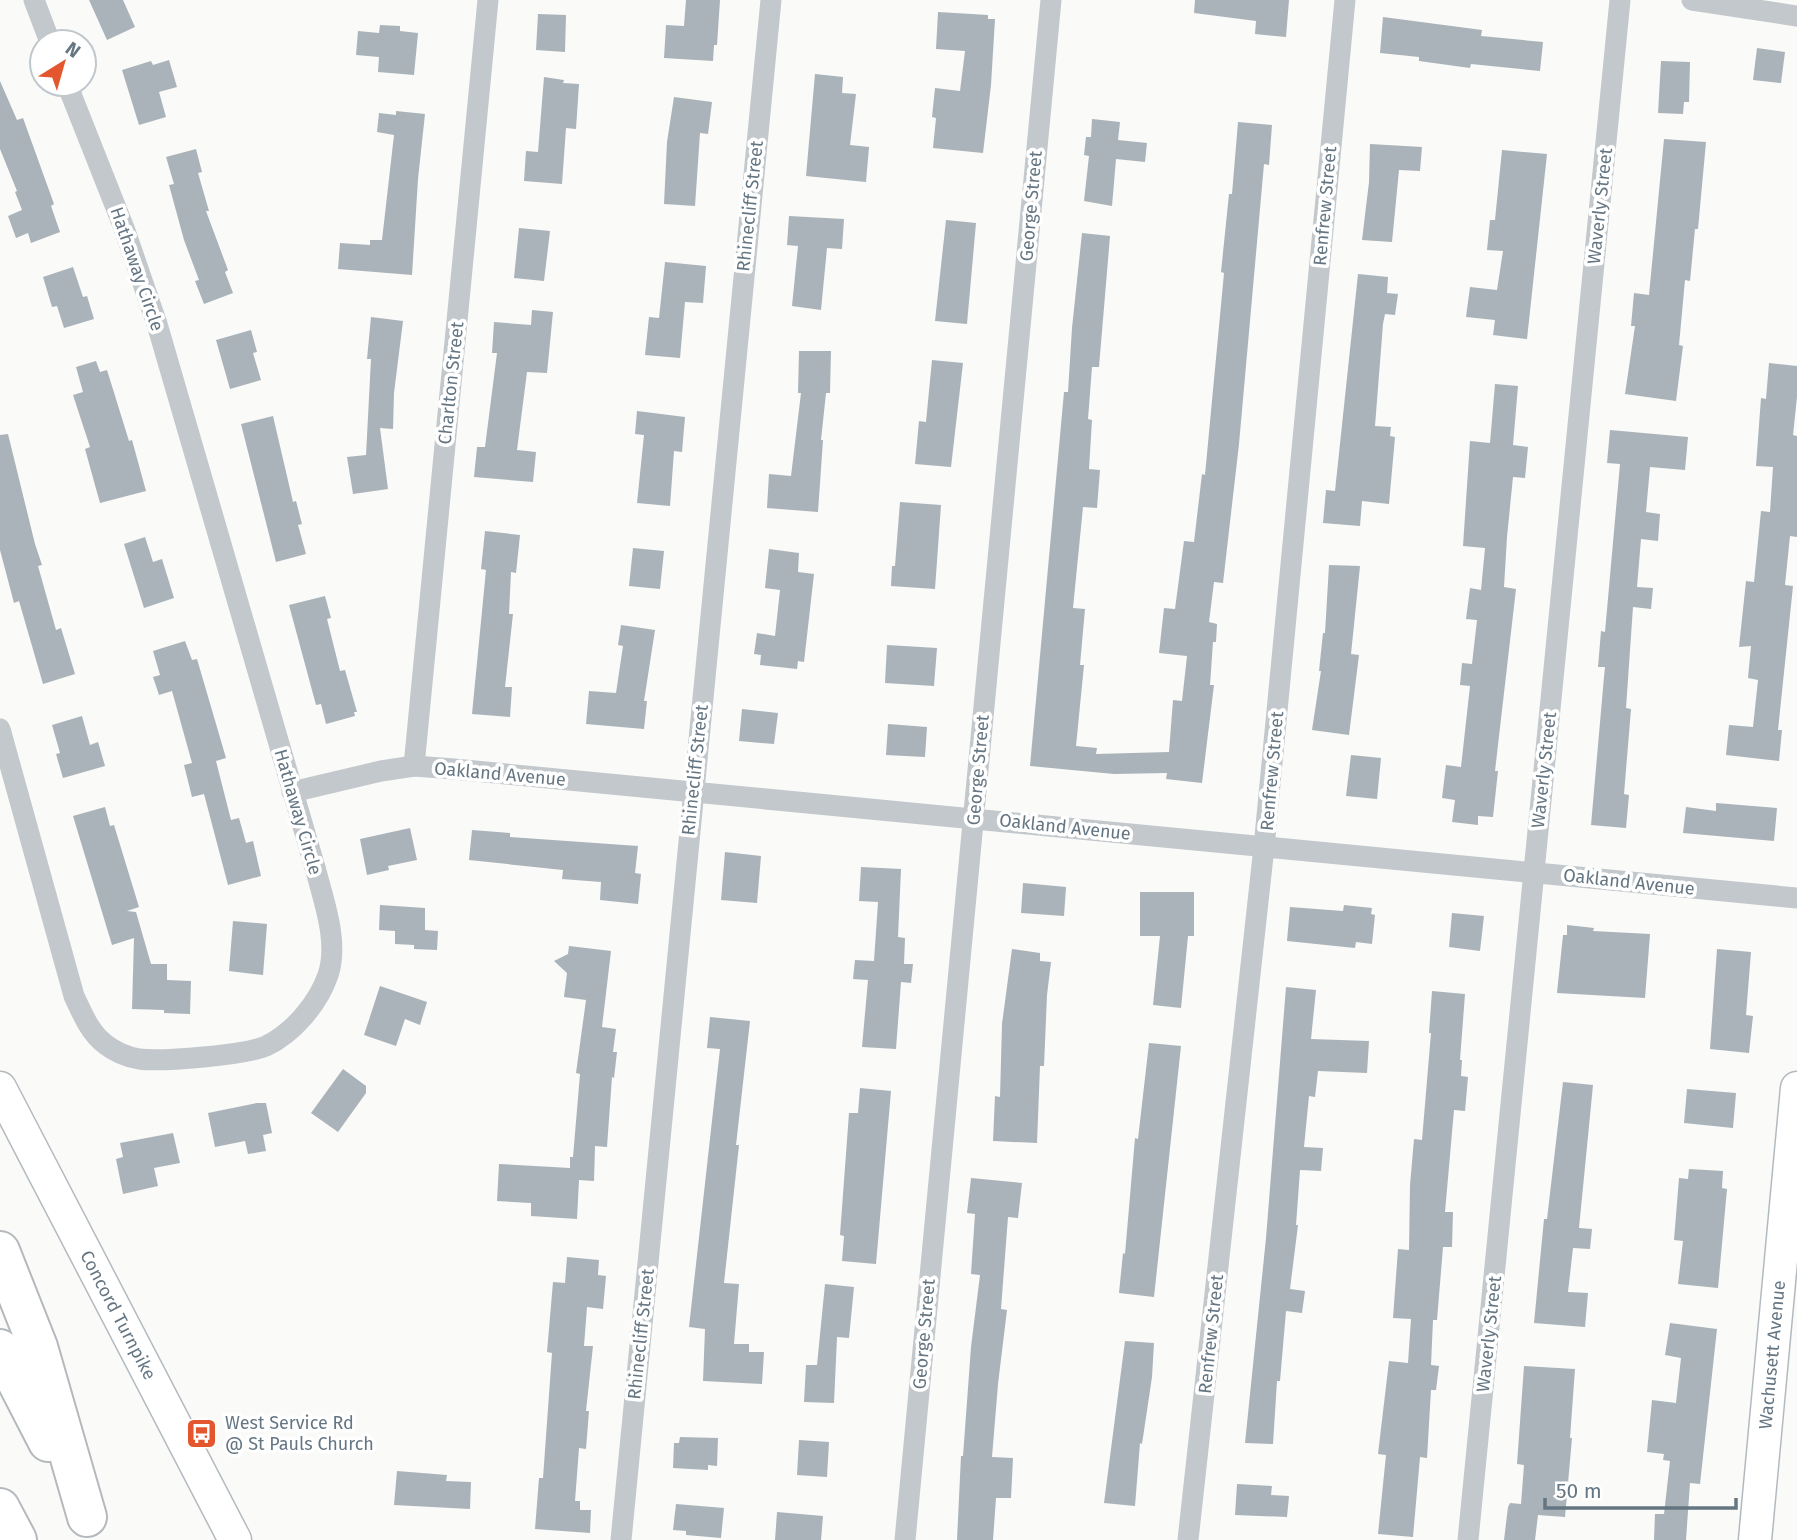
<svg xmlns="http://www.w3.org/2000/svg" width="1797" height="1540" font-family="'Fira Sans',sans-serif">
<rect width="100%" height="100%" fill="#fafaf8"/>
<g fill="#aab3b9">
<polygon points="89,0 123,0 135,27 107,40"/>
<polygon points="686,0 720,0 717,45 714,45 713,61 664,58 666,25 684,26"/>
<polygon points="1195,0 1289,0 1286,37 1255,34 1256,21 1194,13"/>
<polygon points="938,12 988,15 988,19 995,19 991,85 983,153 933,148 936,118 932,117 935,88 960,91 965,51 936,49"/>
<polygon points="538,14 566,15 565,52 536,50"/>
<polygon points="1383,17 1482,30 1481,36 1543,42 1540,71 1471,64 1470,68 1419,61 1419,57 1380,53"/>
<polygon points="380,25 400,26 400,31 418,33 414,75 378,72 379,57 356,55 358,31 379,33"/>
<polygon points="1757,48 1785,52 1781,83 1753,80"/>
<polygon points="169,60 177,87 159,92 166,117 139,125 122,70 151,61 153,65"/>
<polygon points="1661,61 1690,62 1689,102 1684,102 1683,114 1658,113"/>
<polygon points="815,74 843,77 842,93 856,94 850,145 869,147 866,182 806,176"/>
<polygon points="544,77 564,80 563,83 579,84 576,129 566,128 562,184 524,181 526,151 538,152"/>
<polygon points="0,81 17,120 23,118 54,204 51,206 60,232 31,243 28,233 16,238 8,216 22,210 15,192 17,191 0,149"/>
<polygon points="674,97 712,102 708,134 700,133 695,206 664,204 667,142"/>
<polygon points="396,111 425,114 418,179 412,275 338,269 340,243 370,245 370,240 382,240 394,135 377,132 379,113 396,115"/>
<polygon points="1092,119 1120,122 1118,140 1147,143 1145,162 1116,159 1112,206 1084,201 1089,156 1084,155 1086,137 1091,137"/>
<polygon points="1238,122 1272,125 1269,165 1264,164 1239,444 1223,583 1214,582 1209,622 1217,624 1216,642 1213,642 1210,685 1214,685 1202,783 1166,779 1167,773 1114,774 1030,766 1064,392 1068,392 1072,328 1082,233 1110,236 1099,367 1092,367 1088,419 1092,420 1089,469 1100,470 1097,508 1083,507 1073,608 1085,609 1080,665 1084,665 1076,746 1097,748 1096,754 1169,752 1173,700 1182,701 1187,656 1159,653 1164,608 1175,609 1184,541 1194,542 1202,474 1205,475 1224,273 1221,272 1229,194 1232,194"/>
<polygon points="1664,139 1706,142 1698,229 1695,229 1690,281 1685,280 1679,345 1683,346 1676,401 1625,394 1635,326 1631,326 1634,293 1649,295"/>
<polygon points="1370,144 1422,147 1420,171 1399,170 1392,242 1362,240 1369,182"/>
<polygon points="196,149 202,172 198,173 209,211 206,211 228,270 225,272 233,293 204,304 195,281 199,280 184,240 169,185 174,184 166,157"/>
<polygon points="1502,150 1547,154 1527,339 1493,335 1495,320 1466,317 1470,287 1497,290 1503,251 1487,250 1490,220 1495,220"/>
<polygon points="789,216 844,219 842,249 827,248 821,310 792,306 798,246 787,245"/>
<polygon points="946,220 976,223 967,324 935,321"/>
<polygon points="519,228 550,231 544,281 514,278"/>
<polygon points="665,262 706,266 703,303 685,302 680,358 645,355 649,317 659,318"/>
<polygon points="73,267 83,297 87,296 94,319 64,328 57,306 52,307 43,277"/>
<polygon points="1358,274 1388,277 1387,293 1398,294 1395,315 1385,314 1383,324 1375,426 1391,427 1390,436 1395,437 1389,504 1362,501 1360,526 1323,523 1326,490 1335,491"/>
<polygon points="532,310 553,312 547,373 527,372 517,450 536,452 533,482 474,477 477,447 485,447 497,353 492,353 494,322 531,325"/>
<polygon points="371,317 403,321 394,393 393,429 380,428 388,489 353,494 347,457 366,455 371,359 367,359"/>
<polygon points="251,330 257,352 253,353 261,380 230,389 216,340"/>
<polygon points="799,351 831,351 830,393 826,393 821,440 823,440 818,512 767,508 769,474 791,476 801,393 798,393"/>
<polygon points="932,360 963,363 951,467 915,464 919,421 926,422"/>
<polygon points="96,361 100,372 107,370 129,441 132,440 146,491 100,503 85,449 90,447 73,395 83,392 76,367"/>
<polygon points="1769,363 1797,366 1797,397 1793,435 1797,436 1797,537 1790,536 1785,585 1793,586 1778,730 1782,730 1779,761 1726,755 1729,725 1753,727 1758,680 1748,678 1751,646 1739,647 1746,581 1754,582 1761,511 1770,512 1773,467 1756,466 1761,398 1766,399"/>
<polygon points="1495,384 1518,386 1513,445 1528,447 1525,478 1513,477 1507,537 1504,587 1516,589 1495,771 1498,771 1493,817 1478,816 1478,825 1452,822 1455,800 1442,798 1446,765 1461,767 1470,686 1460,685 1462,663 1472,664 1477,620 1466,619 1470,588 1481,590 1485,548 1463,546 1470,441 1490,443"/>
<polygon points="637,411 685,417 682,452 674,451 670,506 637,503 644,435 635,434"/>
<polygon points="273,416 293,502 296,501 302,524 298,525 306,554 276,562 241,424"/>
<polygon points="1610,430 1688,437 1685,470 1650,467 1646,512 1660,514 1658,541 1641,539 1637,587 1653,588 1651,609 1633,607 1626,708 1631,709 1624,794 1629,795 1626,828 1591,825 1604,677 1605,667 1598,667 1601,631 1605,632 1620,464 1607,463"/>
<polygon points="8,434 35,544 42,565 38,566 56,630 61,628 75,674 43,684 19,601 14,603 0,550 0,435"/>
<polygon points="900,502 941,505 935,589 891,586 892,566 895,566"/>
<polygon points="485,531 520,535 516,573 511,572 509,614 513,614 505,687 512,687 510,717 472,714 486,570 481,569"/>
<polygon points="145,537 153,562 162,559 174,598 144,608 124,544"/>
<polygon points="633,548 664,551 660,589 629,586"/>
<polygon points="769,549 799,553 798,572 814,574 804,662 798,661 797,669 760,665 761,655 754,654 757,633 775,636 780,590 765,588"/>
<polygon points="1329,565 1360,566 1351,654 1359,655 1349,735 1312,730 1321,671 1319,671 1323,633 1325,633"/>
<polygon points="325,596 331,618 327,619 340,671 345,670 357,712 354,712 355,716 326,724 321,704 316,705 289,605"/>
<polygon points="621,625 655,630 644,701 647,701 644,729 586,724 589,691 616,693 623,646 618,645"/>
<polygon points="185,641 192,660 197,659 226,758 216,761 231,820 239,818 246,843 253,841 261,876 228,885 204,794 192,797 184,765 192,763 172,691 159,695 153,677 160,675 153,651"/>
<polygon points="887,645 937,648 934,686 885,683"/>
<polygon points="742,709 778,713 774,744 739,741"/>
<polygon points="82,716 90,745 98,742 105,766 63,778 56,754 60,753 52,725"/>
<polygon points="888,724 927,727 925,757 886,755"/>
<polygon points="1351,755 1381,758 1377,799 1346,796"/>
<polygon points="1716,803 1777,808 1774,841 1683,833 1686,807 1716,811"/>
<polygon points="105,807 110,826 114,825 139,907 127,911 136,912 151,964 167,964 167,980 191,981 190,1014 164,1013 164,1010 132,1009 134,938 112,945 73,816"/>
<polygon points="410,828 417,860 388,866 389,870 367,875 360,839"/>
<polygon points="472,830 510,833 510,837 638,846 635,873 641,874 638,904 600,900 601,882 562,879 563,870 469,860"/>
<polygon points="725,852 761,856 757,903 721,900"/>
<polygon points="861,867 901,869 898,937 905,938 904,964 913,964 911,983 901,982 896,1049 862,1047 868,980 853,979 855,960 874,961 878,902 859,901"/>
<polygon points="1023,883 1066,887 1064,916 1021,913"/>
<polygon points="1140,892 1194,892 1194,936 1188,936 1181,1008 1153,1005 1160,936 1140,936"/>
<polygon points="380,905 425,908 425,930 438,931 437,950 414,949 414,945 395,944 395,931 379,930"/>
<polygon points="1344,905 1372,908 1371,914 1375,915 1372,944 1356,942 1355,948 1287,941 1290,907 1343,911"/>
<polygon points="1452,913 1484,916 1480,951 1449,947"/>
<polygon points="233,921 267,924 263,975 229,971"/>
<polygon points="1567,925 1594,928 1593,931 1650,934 1645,998 1557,993 1563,935 1567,935"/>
<polygon points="569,946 611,951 602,1027 616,1029 613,1052 617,1052 614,1078 612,1077 607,1147 595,1146 594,1181 579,1180 577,1219 531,1216 531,1203 497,1201 499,1164 570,1168 570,1157 573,1157 580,1074 576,1073 586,1000 564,997 567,973 554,961 568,954"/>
<polygon points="1012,949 1040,953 1040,961 1051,962 1047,995 1044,1066 1040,1066 1037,1143 993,1141 995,1096 1000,1097 1002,1024"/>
<polygon points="1717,949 1751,952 1746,1015 1753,1016 1749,1053 1710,1049"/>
<polygon points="380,986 427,1002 420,1025 405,1019 396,1046 364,1035"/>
<polygon points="1286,987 1316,990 1311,1039 1369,1041 1367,1073 1318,1071 1315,1097 1309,1096 1304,1147 1323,1148 1321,1171 1300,1170 1296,1225 1298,1225 1290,1289 1305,1291 1302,1313 1286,1311 1280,1381 1277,1381 1273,1444 1245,1443 1266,1238"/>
<polygon points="1432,991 1465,994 1460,1060 1462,1060 1461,1076 1468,1077 1465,1111 1454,1110 1445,1212 1453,1212 1452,1247 1443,1247 1437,1320 1433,1320 1431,1365 1439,1366 1436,1390 1431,1390 1427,1458 1420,1457 1413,1537 1378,1534 1386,1455 1378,1454 1389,1361 1408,1363 1411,1319 1393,1318 1398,1249 1409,1250 1410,1185 1414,1139 1422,1140 1431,1033 1429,1033"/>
<polygon points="710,1017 750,1021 736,1145 739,1145 724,1283 739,1284 734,1344 749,1344 749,1352 764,1352 762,1384 703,1381 705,1329 689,1327 720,1049 707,1048"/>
<polygon points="1149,1043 1181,1046 1154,1297 1119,1293 1123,1253 1125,1254 1135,1138 1138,1139"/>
<polygon points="343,1069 366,1086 366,1093 338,1132 311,1113"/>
<polygon points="1563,1082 1593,1085 1579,1228 1592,1229 1590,1249 1573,1248 1568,1292 1588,1293 1585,1327 1534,1323 1544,1219 1547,1219"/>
<polygon points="860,1088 891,1091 876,1264 842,1261 844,1236 840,1235 849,1113 858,1113"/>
<polygon points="1687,1089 1736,1093 1733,1128 1684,1123"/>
<polygon points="257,1103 266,1103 272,1133 263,1135 266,1151 248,1154 245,1141 215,1147 208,1113"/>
<polygon points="173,1133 180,1163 154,1168 158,1186 123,1194 116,1159 123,1157 120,1143"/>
<polygon points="1689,1169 1723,1171 1722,1188 1727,1189 1718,1288 1678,1284 1683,1241 1674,1240 1679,1178 1688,1179"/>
<polygon points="971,1178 1022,1183 1018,1218 1008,1217 1001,1309 1007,1310 998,1384 992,1457 1013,1458 1011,1498 996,1498 993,1540 957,1540 961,1456 963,1456 971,1347 980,1275 971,1274 975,1214 967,1213"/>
<polygon points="567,1257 599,1260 598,1275 606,1276 603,1309 587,1307 584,1346 593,1346 586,1411 589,1411 586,1449 579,1448 575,1501 580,1501 580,1510 591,1510 590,1533 535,1529 539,1478 543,1478 552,1353 547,1352 553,1282 565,1283"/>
<polygon points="825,1284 854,1287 849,1338 837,1337 834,1403 804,1402 806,1365 817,1365"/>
<polygon points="1670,1323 1717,1329 1700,1484 1690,1483 1686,1540 1654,1540 1655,1514 1664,1514 1670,1461 1663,1460 1664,1454 1647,1452 1652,1400 1676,1403 1681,1358 1665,1355"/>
<polygon points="1125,1341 1154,1343 1152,1377 1142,1444 1140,1443 1135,1506 1104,1503"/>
<polygon points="1524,1366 1575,1369 1570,1438 1572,1438 1565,1517 1538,1515 1535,1540 1504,1540 1508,1507 1510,1503 1521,1504 1524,1465 1517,1464"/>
<polygon points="680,1437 718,1438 717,1466 708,1465 708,1470 673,1468 674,1443 679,1443"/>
<polygon points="799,1440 829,1442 827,1477 797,1475"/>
<polygon points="397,1471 447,1475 446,1481 471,1482 470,1509 394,1505"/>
<polygon points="1237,1484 1272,1486 1271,1495 1289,1496 1287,1517 1235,1515"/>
<polygon points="676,1504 724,1508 721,1538 686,1535 686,1531 673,1530"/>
<polygon points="777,1512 823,1516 821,1540 775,1540"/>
</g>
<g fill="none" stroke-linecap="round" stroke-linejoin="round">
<defs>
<g id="secondary">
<path id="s1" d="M0,1088L235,1540"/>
<path id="s2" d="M1755,1540L1797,1088"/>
</g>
<g id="highway">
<polyline points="0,1251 38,1347 87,1517"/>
<polyline points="0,1349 48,1442"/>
<polyline points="0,1508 17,1540"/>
</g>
</defs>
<use href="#secondary" stroke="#b3babf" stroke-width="35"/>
<use href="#highway" stroke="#b4b9bd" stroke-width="42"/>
<g stroke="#c3c8cc" stroke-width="21">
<polyline points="34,0 50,42"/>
<polyline points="1692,0 1797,16"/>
<path d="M0,729L74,996C82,1013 90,1033 105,1044C115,1052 128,1057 139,1059C162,1062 246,1055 266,1046C293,1033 318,1004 328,975C339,943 324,902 316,871L157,324L124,228L67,84"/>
<polyline points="414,766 488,0"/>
<polyline points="292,792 381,771 414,766 454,769 1797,898"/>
<polyline points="621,1540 771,0"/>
<polyline points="905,1540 1051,0"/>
<polyline points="1188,1540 1264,847 1345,0"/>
<polyline points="1468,1540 1620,0"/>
</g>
<use href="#secondary" stroke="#fff" stroke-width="32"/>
<use href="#highway" stroke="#fff" stroke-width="38"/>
</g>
<defs>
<symbol id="bus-square" viewBox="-11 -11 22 22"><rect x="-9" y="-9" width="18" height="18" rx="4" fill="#e4572e" stroke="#fff"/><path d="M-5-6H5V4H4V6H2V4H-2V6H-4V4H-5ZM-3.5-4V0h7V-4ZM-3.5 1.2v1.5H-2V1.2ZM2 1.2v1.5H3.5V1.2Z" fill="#fff"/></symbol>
</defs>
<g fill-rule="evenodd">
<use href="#bus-square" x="184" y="1416" width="35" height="35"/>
</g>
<g text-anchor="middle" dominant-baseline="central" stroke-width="7" stroke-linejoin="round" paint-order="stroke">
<g font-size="18" fill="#657683" stroke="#fff">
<text transform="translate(750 206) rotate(-84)">Rhinecliff Street</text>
<text transform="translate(1031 206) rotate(-85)">George Street</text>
<text transform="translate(1325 206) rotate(-85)">Renfrew Street</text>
<text transform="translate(1600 206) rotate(-84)">Waverly Street</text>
<text transform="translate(137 269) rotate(71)">Hathaway Circle</text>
<text transform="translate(451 383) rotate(-84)">Charlton Street</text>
<text transform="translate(695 770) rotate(-84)">Rhinecliff Street</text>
<text transform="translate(978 770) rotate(-85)">George Street</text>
<text transform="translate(1544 770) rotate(-84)">Waverly Street</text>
<text transform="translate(1272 771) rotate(-85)">Renfrew Street</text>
<text transform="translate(500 774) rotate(5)">Oakland Avenue</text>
<text transform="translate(298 812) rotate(74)">Hathaway Circle</text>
<text transform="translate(1065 827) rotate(6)">Oakland Avenue</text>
<text transform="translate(1629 882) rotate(6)">Oakland Avenue</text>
<text stroke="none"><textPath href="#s1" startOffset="256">Concord Turnpike</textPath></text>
<text transform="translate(641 1334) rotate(-84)">Rhinecliff Street</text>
<text transform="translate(924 1334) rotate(-85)">George Street</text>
<text transform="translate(1211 1334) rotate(-84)">Renfrew Street</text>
<text transform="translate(1489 1334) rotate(-84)">Waverly Street</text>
<text stroke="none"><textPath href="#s2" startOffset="186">Wachusett Avenue</textPath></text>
</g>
<g font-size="18" fill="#657683" stroke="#fff" text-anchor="start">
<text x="225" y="1423">West Service Rd<tspan x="225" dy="21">@ St Pauls Church</tspan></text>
</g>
</g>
<g transform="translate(63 63) rotate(37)"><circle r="33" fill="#ffffff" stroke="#c1c8cd" stroke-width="2"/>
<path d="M0-5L12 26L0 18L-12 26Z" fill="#e4572e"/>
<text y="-10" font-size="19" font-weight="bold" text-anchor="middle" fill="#657683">N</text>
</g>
<path d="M1545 1498v10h191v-10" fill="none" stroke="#657683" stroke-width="3.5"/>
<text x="1556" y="1498" font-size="21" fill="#657683" stroke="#ffffff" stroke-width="5" paint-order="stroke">50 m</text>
</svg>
